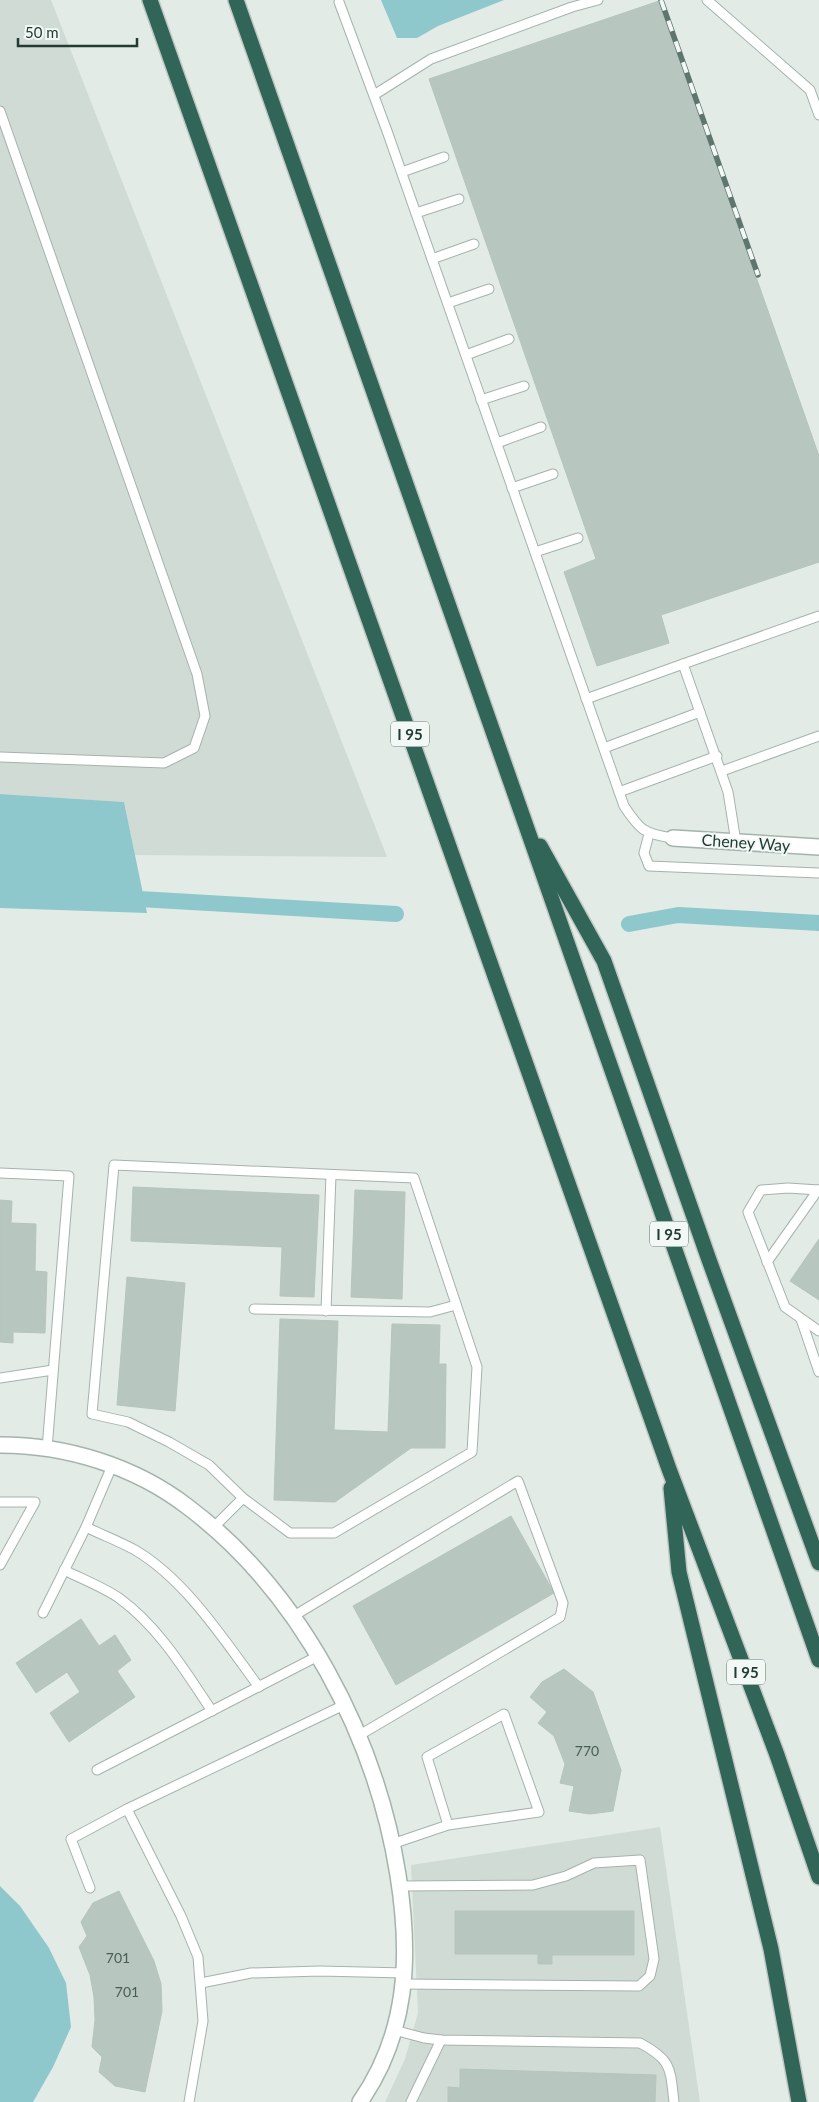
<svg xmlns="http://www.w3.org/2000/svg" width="819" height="2102" font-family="Lato,sans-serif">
<rect width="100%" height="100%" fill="#e2ebe6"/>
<g fill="#d0dbd5">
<polygon points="0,0 51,0 387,857 135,855 124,802 0,794"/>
<polygon points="660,1827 700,2102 385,2102 405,2059 418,2013 411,1865"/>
</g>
<g fill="#8ec7cc">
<polygon points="381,0 504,0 438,26 417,38 397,38"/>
<polygon points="0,794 124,802 147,913 0,908"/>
<polygon points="0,1886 20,1906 49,1948 66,1983 71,2027 53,2067 33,2102 0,2102"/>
</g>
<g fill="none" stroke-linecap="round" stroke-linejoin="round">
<g stroke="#8ec7cc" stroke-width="16">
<polyline points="122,898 396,914"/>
<polyline points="629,924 678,915 819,923"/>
</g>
</g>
<g fill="#b7c6bf" stroke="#b5c4bd">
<polygon points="659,1 819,456 819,562 661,615 669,643 597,666 564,572 596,559 429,79"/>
<polygon points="133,1187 319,1195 314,1297 280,1296 282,1247 131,1241"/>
<polygon points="355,1190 405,1192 402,1299 351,1297"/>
<polygon points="0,1200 12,1201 11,1223 36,1224 35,1271 47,1272 45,1333 13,1332 13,1343 0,1342"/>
<polygon points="819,1239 819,1300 790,1281"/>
<polygon points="127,1277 185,1283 175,1411 117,1405"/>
<polygon points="280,1319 338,1321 334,1430 388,1432 392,1324 440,1325 439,1364 446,1364 445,1448 411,1448 335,1502 274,1500"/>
<polygon points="511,1516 554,1593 396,1685 353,1606"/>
<polygon points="81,1619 99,1646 115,1635 131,1660 117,1671 135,1697 69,1742 50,1713 80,1692 67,1672 36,1693 16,1663"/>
<polygon points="564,1669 593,1692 621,1770 613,1811 590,1814 569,1811 574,1786 560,1783 565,1764 554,1736 538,1723 547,1712 530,1697 542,1682"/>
<polygon points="119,1891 154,1961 161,1984 162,2011 145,2092 115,2086 99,2072 102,2057 92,2047 95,2020 94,1997 90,1975 79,1947 87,1936 81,1922 93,1903"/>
<polygon points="455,1911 634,1911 634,1955 552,1955 552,1964 538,1964 538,1954 455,1954"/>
<polygon points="460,2069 656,2075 655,2102 448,2102 448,2087 460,2088"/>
</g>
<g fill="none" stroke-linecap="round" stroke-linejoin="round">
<defs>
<g id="service">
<polyline points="707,0 810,90 819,115"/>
<path d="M339,2L387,131L624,806C640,830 644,834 673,838"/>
<polyline points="374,95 431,59 572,7 598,0"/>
<polyline points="0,111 197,674 205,716 194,748 164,763 0,757"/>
<polyline points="402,172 444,157"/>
<polyline points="416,213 459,199"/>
<polyline points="432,259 474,244"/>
<polyline points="448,303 489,289"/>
<polyline points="466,355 509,339"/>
<polyline points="481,400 524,386"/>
<polyline points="497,443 541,427"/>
<polyline points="512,488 553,474"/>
<polyline points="535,552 578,538"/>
<polyline points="586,699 683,664"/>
<polyline points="604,748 700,712"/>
<polyline points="722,771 819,736"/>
<polyline points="619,792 717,756"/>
<polyline points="649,834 644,853 649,866 819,873"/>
<polyline points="736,842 728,792 683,664 819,616"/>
<polyline points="0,1173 69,1176 47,1449"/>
<polyline points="819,1190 788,1188 761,1190 748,1212 785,1307 819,1331"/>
<polyline points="767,1262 818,1190"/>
<polyline points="254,1309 430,1312 456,1305"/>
<polyline points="326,1311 331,1175"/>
<polyline points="801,1319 819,1372"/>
<polyline points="0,1378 53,1370"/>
<polyline points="0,1502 35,1502 0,1565"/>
<polyline points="86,1527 112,1466"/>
<polyline points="214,1527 243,1498 290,1533 334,1533 472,1452 477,1367 414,1178 114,1165 92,1414 128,1422 169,1442 209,1465 243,1498"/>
<path d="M64,1570C82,1579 103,1587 119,1598C159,1627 185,1671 212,1711"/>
<path d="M43,1613L86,1527C102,1535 119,1541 135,1550C186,1580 224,1640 259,1687"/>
<polyline points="292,1617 518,1481 563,1603 560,1617 358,1736"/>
<polyline points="97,1770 318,1656"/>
<polyline points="127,1809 181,1916 198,1957 203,2021 189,2102"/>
<polyline points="392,1844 448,1825 539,1812 504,1714 427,1757 448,1825"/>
<polyline points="400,1886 533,1885 566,1876 594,1863 640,1860 654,1959 650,1976 639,1986 403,1984"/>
<polyline points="90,1888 71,1839 127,1809 344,1705"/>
<polyline points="201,1983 251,1973 320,1971 405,1973"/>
<path d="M394,2030L424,2038L441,2040L640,2043C672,2060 670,2068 674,2102"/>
<polyline points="411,2102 441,2040"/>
</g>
<g id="minor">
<polyline points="673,838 819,847"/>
<path d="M0,1445C66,1445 135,1466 188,1507C301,1592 376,1737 398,1875C411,1956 408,2033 360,2102"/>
</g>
<g id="motorway">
<polyline points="150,0 669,1469 777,1755 819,1877"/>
<polyline points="236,0 819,1660"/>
<polyline points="540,846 604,961 708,1257 819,1563"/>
<polyline points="671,1488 679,1572 771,1949 799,2102"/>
</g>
</defs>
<use href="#service" stroke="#a5b3ad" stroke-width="11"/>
<use href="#minor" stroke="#a5b3ad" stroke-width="18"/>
<use href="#motorway" stroke="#c1c8c6" stroke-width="18"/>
<use href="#service" stroke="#fff" stroke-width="9"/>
<use href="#minor" stroke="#fff" stroke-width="15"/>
<use href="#motorway" stroke="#316557" stroke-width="15"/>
<defs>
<polyline id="rail" points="661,0 758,275"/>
</defs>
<use href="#rail" stroke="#5e766e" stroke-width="5.5"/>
<use href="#rail" stroke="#f2f8f5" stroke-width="4" stroke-dasharray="11" stroke-linecap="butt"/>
</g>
<g text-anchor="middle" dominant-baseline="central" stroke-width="4" stroke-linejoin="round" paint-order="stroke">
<g font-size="14" fill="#485e56">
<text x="587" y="1750">770</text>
<text x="118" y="1957">701</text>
<text x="127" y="1991">701</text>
</g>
<g fill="#f2f8f5" stroke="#61746d" stroke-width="1">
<rect x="391" y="721.5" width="38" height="25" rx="4"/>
<rect x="650" y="1221.5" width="38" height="25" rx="4"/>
<rect x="727" y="1659.5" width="38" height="25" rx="4"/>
</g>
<g font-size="15" font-weight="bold" fill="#233b33">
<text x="410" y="734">I 95</text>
<text x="669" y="1234">I 95</text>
<text x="746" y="1672">I 95</text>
</g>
<g font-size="16" fill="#233b33" stroke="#f2f8f5">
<text transform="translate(746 842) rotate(4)">Cheney Way</text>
</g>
</g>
<path d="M18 38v8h119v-8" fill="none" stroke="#233b33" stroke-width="2.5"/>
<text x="25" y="38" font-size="15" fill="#233b33" stroke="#f2f8f5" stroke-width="4" paint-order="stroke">50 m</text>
</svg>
